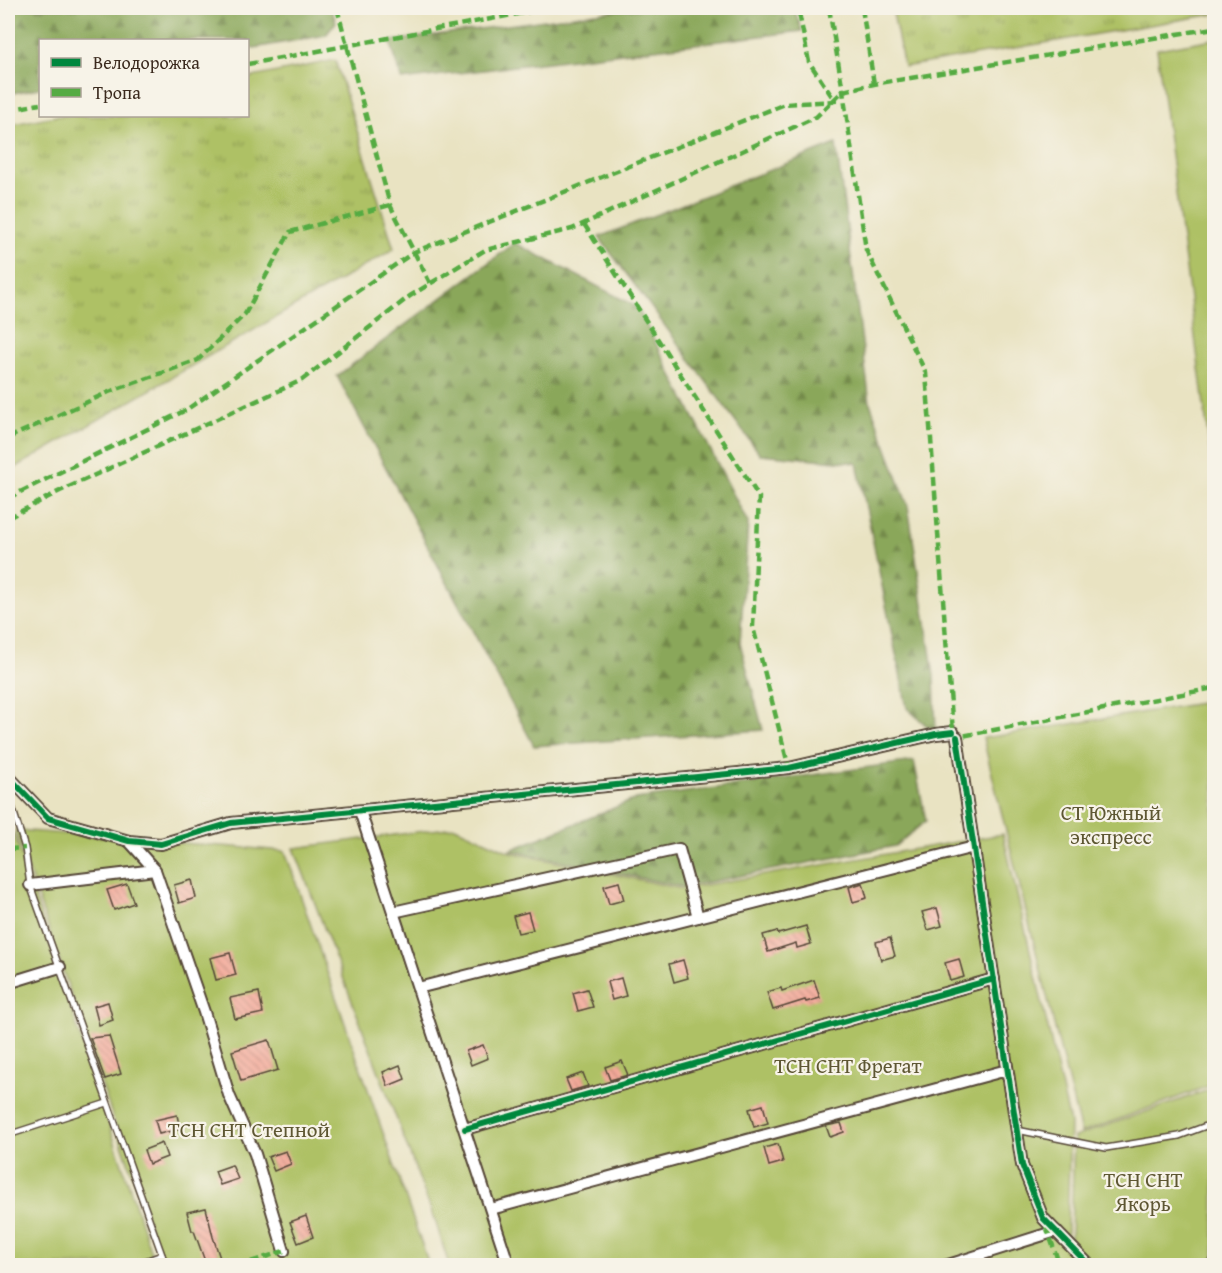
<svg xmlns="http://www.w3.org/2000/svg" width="1222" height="1273" font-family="'Gentium Book Plus',serif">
<defs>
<pattern id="grass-tufts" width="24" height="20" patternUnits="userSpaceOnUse" patternTransform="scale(1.5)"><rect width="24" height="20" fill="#aec165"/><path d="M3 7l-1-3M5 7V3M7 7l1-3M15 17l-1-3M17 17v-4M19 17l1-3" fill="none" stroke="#8f9d53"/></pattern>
<pattern id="forest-firs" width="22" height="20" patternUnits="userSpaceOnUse" patternTransform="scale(1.5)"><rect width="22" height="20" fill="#8aa75a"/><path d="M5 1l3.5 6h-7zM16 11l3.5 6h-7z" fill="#72884a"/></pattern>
<pattern id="building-back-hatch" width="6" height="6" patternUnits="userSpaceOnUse" patternTransform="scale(1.5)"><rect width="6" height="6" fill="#f4a999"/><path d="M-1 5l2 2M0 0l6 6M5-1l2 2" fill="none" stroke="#c78a7c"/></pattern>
</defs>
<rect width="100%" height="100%" fill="#f7f3e8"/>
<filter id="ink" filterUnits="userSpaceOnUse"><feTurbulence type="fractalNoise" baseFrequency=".0167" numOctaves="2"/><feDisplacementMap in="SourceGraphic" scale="12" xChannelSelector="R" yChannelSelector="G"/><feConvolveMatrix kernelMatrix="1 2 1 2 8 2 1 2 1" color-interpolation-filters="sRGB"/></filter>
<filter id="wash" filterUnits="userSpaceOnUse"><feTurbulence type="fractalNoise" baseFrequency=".008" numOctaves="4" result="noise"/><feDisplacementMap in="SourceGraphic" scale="24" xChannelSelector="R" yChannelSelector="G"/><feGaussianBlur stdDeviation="1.35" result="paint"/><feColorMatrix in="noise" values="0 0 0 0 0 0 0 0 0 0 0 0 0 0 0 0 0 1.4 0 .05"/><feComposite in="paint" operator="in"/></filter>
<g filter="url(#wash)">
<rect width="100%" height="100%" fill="#e9e3c2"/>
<g fill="url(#grass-tufts)" stroke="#747642" stroke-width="1.5">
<polygon points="892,8 1214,8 1214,14 904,67"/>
<polygon points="335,60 394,249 8,472 8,125 55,116 248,116 248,78"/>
</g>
<g fill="url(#forest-firs)" stroke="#62683c" stroke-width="1.5">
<polygon points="8,8 331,8 336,22 326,35 248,49 248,40 40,40 40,88 8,94"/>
<polygon points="634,8 794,8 802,31 402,80 390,41"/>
<polygon points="836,144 870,403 908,506 934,676 936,734 907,708 857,463 760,454 599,237"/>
<polygon points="515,243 637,307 748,523 740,643 763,730 534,746 337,376"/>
<polygon points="914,761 926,821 895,846 683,887 510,850 636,799"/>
</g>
<g fill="#aec165" stroke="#747642" stroke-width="1.5">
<polygon points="1214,39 1214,481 1157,49"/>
<polygon points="1214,701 1214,1084 1081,1133 983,738"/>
<polygon points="455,827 510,852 682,889 1003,834 1070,1123 1067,1235 1074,1265 449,1265 436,1223 294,848"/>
<polygon points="15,830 285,851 429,1265 163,1265"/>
<polygon points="14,834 155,1265 8,1266 8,835"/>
<polygon points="1214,1088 1214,1265 1077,1265 1071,1238 1074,1137"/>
</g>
<g id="blocks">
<g fill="url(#building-back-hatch)">
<polygon points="192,880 196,898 179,903 174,885"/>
<polygon points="619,882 624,900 609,904 604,886"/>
<polygon points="863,883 867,898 853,902 849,887"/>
<polygon points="127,884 134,903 114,910 107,890"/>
<polygon points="937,908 942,926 928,930 922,912"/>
<polygon points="528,912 533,930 518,933 513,916"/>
<polygon points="806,926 811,944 797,948 796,943 768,952 763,935 777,931 778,934"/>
<polygon points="890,938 895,956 881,960 876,942"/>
<polygon points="230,953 236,975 216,980 210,958"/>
<polygon points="959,959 964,977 950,981 945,963"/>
<polygon points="683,960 688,978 674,982 669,964"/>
<polygon points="621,978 626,996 612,1000 607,982"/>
<polygon points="814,980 820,998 806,1002 805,1000 773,1010 767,992 781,988 782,991"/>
<polygon points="587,989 593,1007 578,1011 573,993"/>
<polygon points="259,992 263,1013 235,1019 230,998"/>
<polygon points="108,1002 113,1020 99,1025 94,1006"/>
<polygon points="109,1036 121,1074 105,1079 90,1038"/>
<polygon points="269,1040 278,1070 241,1081 232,1051"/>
<polygon points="483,1045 488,1058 471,1065 466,1051"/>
<polygon points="622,1061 628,1075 610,1080 605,1067"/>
<polygon points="400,1065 405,1079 388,1086 383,1072"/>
<polygon points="583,1073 588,1086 571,1091 566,1079"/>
<polygon points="763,1105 768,1123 754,1127 749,1109"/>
<polygon points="177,1115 180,1129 159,1134 155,1120"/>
<polygon points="841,1123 844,1132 830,1137 826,1126"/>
<polygon points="162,1143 167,1157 149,1164 144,1150"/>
<polygon points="778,1144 783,1162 769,1166 764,1148"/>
<polygon points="286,1151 291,1164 274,1171 268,1157"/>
<polygon points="232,1165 238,1179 220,1185 215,1171"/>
<polygon points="206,1208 213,1237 220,1258 206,1264 194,1231 192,1231 187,1212"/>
<polygon points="306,1216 313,1237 298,1243 290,1222"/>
</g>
</g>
</g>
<g filter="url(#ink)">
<use href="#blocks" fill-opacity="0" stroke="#554637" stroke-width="1.5"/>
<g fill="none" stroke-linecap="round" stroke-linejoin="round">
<defs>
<g id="lane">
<polyline points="8,794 25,848 30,885 166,1266"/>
<polyline points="1017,1130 1106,1148 1179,1136 1214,1123"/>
<polyline points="8,1135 107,1103"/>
<polyline points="131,1266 162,1255"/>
<polyline points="1204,1266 1214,1260"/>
</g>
<g id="street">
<polyline points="957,737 1022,1165 1043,1218 1090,1266"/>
<polyline points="8,776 48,818 129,841 161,844 231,823 789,768 936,734 953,732"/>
<polyline points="360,811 509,1266"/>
<polyline points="129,841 155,870 204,1012 229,1095 255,1154 284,1251"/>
<polyline points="30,885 155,870"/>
<polyline points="393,912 679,849 698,917"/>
<polyline points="8,983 60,967"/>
<polyline points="418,988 974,847"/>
<polyline points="465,1129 994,979"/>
<polyline points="491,1209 1007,1070"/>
<polyline points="945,1266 1056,1231"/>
</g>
</defs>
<use href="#lane" stroke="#554637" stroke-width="8"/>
<use href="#street" stroke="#554637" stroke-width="14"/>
<use href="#lane" stroke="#fff" stroke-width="5"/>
<use href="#street" stroke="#fff" stroke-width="10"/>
<g stroke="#55ab43" stroke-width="4.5" stroke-dasharray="9 4.5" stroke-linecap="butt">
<polyline points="337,8 390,205 430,283"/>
<polyline points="829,8 843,91 866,250 926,373 953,732 957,737 1214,688"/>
<polyline points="862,8 874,84"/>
<polyline points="248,64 550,8"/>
<polyline points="8,110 40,104"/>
<polyline points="584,224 759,497 753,627 789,768"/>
<polyline points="8,438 109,392 198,360 245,314 290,232 390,205"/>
<polyline points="8,498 186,410 414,252 785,104 835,101 809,62 798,8"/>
<polyline points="8,518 60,491 302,380 410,296 485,250 572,229 816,117 843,91 874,84 1214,28"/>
<polyline points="8,849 25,848"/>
<polyline points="1046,1226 1060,1266"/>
<polyline points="238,1266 284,1251"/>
</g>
<defs>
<g id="cycleway">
<polyline points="957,737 1022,1165 1043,1218 1090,1266"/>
<polyline points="8,776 48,818 129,841 161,844 231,823 789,768 936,734 953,732"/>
<polyline points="465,1129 994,979"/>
</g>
</defs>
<use href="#cycleway" stroke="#f7f3e8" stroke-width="10"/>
<use href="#cycleway" stroke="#00873e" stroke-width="6"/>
</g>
</g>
<g text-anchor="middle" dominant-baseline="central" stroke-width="4.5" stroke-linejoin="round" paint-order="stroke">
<g font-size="21" fill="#5e5733" stroke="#f7f3e8">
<text x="1111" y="812">СТ Южный<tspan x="1111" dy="24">экспресс</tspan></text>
<text x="848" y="1065">ТСН СНТ Фрегат</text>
<text x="249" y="1129">ТСН СНТ Степной</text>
<text x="1143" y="1179">ТСН СНТ<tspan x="1143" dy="24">Якорь</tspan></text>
</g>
</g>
<rect width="1222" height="1273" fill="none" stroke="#f7f3e8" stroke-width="30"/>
<rect x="39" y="39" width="210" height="78" fill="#f7f3e8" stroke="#aca397" stroke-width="1.5"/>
<rect x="51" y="58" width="30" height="9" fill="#00873e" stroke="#aca397" stroke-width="1.5"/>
<text x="93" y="69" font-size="18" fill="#3b2a1e">Велодорожка</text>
<rect x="51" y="88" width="30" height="9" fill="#55ab43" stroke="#aca397" stroke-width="1.5"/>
<text x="93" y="99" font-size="18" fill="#3b2a1e">Тропа</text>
</svg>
